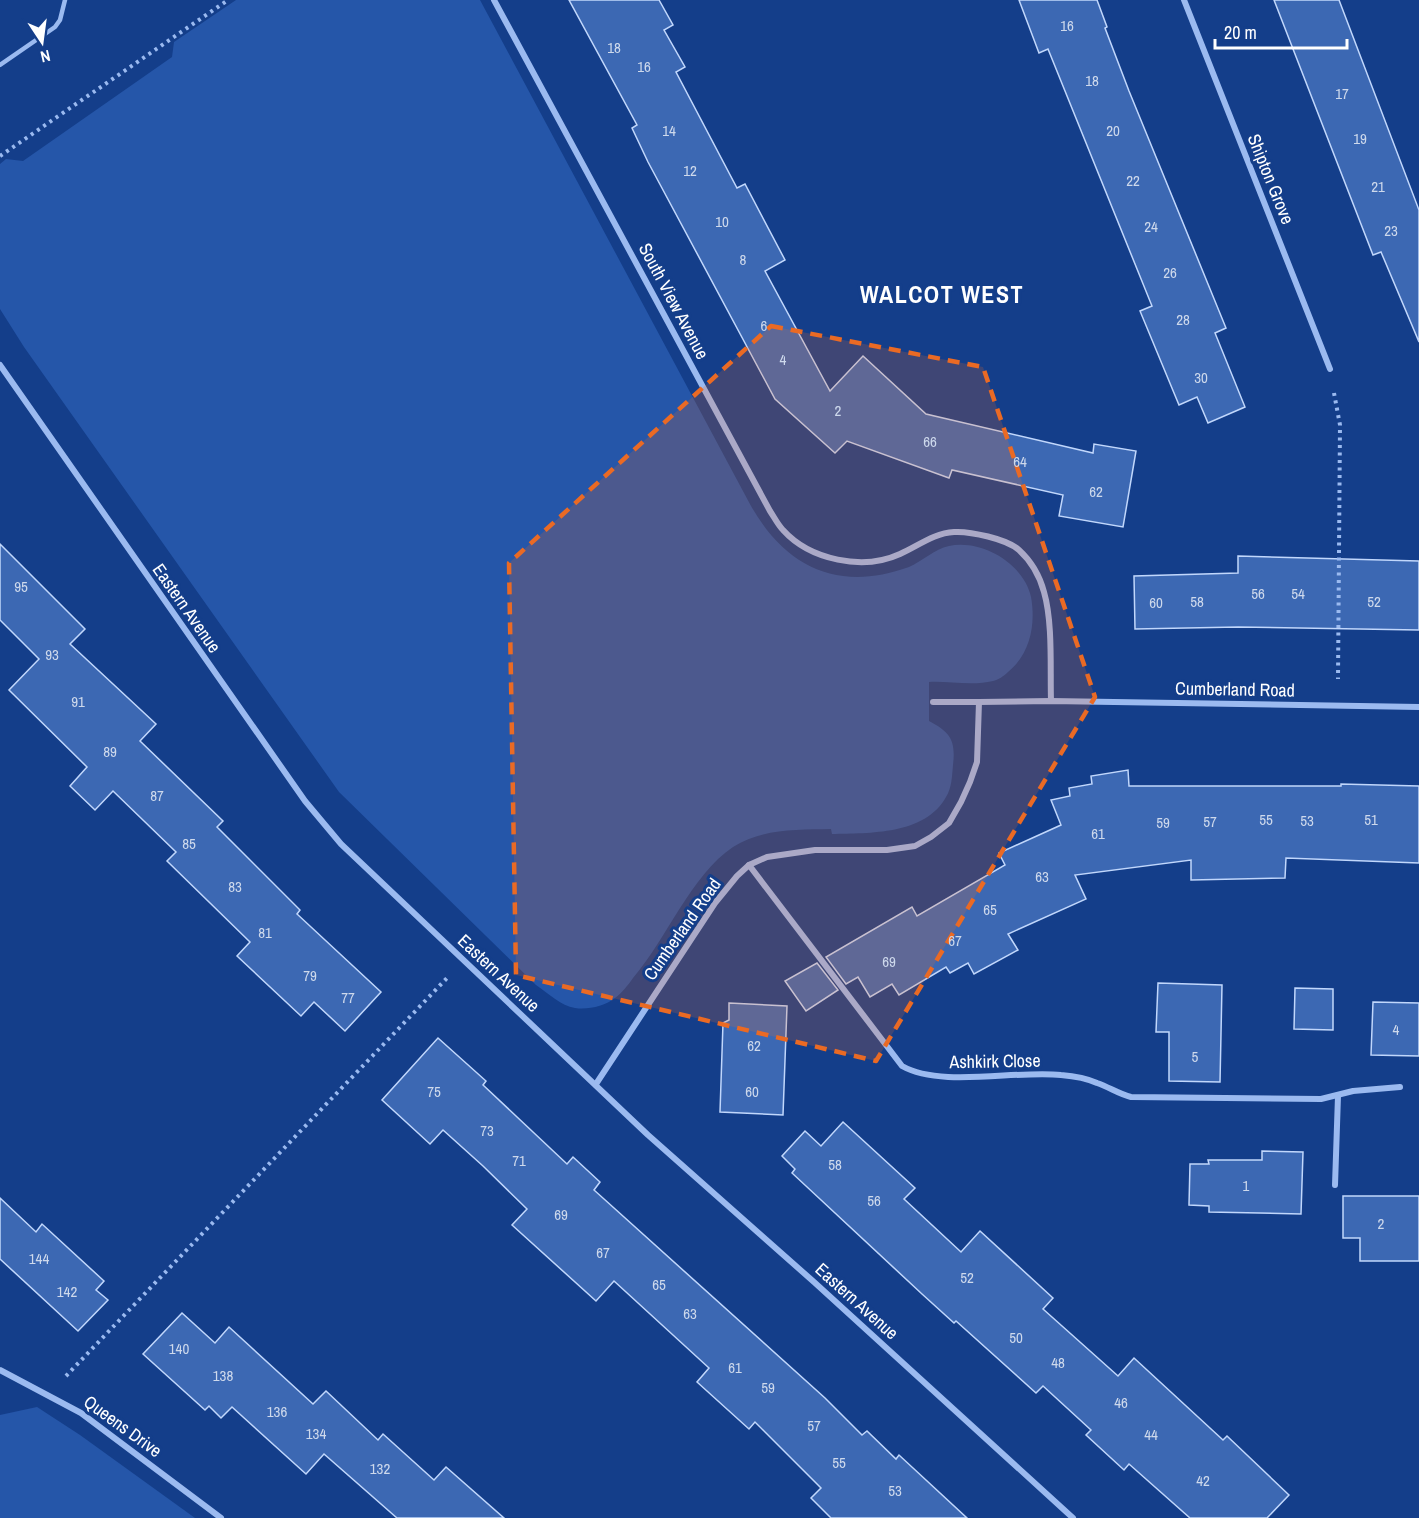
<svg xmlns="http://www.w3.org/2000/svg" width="1419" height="1518" font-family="'Archivo Narrow',sans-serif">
<rect width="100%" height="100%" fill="#143e8a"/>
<g fill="#2556a9">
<path d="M236,0H480L751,506C787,569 840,592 909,567C923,561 934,549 949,546C982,539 1024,564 1031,597C1036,625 1030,654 1008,672C1004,676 998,680 993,681C973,686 949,681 929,682V721C950,732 956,740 953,765C952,775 952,788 946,797C925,835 869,833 832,834L831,829C797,830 763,828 733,847C691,875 666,940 633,978C628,985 622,993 615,998C605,1006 588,1010 575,1008C561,1006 548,993 536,985L339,792L24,347L0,309V164L6,159L23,161L172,57L174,42Z"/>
<polygon points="37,1407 80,1435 195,1518 0,1518 0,1415"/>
</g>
<g fill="#3c68b3" stroke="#c1d7fc" stroke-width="1.5">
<polygon points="569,0 659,0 673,25 664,30 685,67 676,72 737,188 745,184 785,260 765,271 830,391 863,356 926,414 1093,453 1094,444 1136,451 1123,527 1059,516 1063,495 952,470 949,478 847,441 835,453 775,399 648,162 632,128 637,125"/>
<polygon points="1019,0 1097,0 1107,27 1105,28 1129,91 1226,328 1215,333 1245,407 1208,423 1197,397 1179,405 1140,311 1152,306 1048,49 1039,53"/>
<polygon points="1274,0 1339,0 1419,210 1419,342 1381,252 1373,255"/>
<polygon points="0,544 85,629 70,644 156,724 140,741 223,821 217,827 300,910 297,914 381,992 345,1031 314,1002 301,1016 237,956 250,942 167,861 176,852 113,791 95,810 70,786 87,767 9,690 39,659 0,620"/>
<polygon points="1238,556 1419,561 1419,630 1238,627 1135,629 1134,576 1238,573"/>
<polygon points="1128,770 1129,786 1341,786 1341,784 1419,786 1419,863 1286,858 1285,878 1191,880 1191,860 1075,875 1086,899 1008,934 1018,950 974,974 968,963 950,973 946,967 899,995 892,984 870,997 858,977 846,984 826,957 912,907 917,916 1005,865 999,853 1061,825 1051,800 1070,796 1069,788 1092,784 1091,776"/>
<polygon points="817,963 838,990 806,1011 785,981"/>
<polygon points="1158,983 1222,985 1220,1082 1169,1081 1169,1032 1156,1032"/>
<polygon points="1295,988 1333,989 1333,1030 1294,1029"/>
<polygon points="1373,1002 1419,1003 1419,1056 1371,1055"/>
<polygon points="729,1003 787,1006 783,1115 720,1112 723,1023 729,1020"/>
<polygon points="438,1038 486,1081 483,1085 567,1164 573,1157 600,1182 594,1190 825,1398 862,1435 867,1431 896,1459 899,1455 967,1518 831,1518 811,1498 821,1488 755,1422 749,1429 697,1382 709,1368 614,1281 596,1301 512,1225 527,1209 483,1166 443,1130 430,1144 382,1100"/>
<polygon points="843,1122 915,1188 904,1199 961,1252 980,1231 1053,1298 1043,1309 1118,1376 1134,1358 1223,1440 1227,1436 1289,1495 1267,1518 1190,1518 1129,1464 1124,1470 1086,1435 1091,1430 1043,1386 1036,1393 956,1321 954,1323 922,1294 792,1173 795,1169 782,1156 805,1131 821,1146"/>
<polygon points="1262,1151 1303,1152 1301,1214 1209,1212 1209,1206 1189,1205 1190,1164 1209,1164 1208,1160 1262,1160"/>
<polygon points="1343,1196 1419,1196 1419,1261 1360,1261 1360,1238 1343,1238"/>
<polygon points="0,1198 36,1232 42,1224 104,1281 96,1290 108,1300 78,1331 0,1259"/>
<polygon points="182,1313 215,1343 229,1327 313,1404 326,1391 378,1440 383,1434 434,1480 446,1467 504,1518 397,1518 324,1454 306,1474 232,1407 221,1418 209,1406 205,1410 143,1354"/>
</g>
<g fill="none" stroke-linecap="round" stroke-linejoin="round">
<g stroke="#9bbaf0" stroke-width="4" stroke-dasharray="3 4.5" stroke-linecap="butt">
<polyline points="0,156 228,0"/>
<polyline points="1334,393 1340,425 1338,679"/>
<polyline points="66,1376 447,978"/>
</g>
<polyline stroke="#9bbaf0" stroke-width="4.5" points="0,65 55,27 60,20 65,0"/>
<g stroke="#9bbaf0" stroke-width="6">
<path d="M494,0L770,511C774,517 778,525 783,530C810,560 863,571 900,554C918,546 934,533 954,532C970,531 1007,539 1019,550C1031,561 1040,577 1044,592C1053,623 1050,669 1051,701"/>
<polyline points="1184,0 1330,369"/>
<polyline points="0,365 305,801 341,844 648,1135 814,1282 1073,1518"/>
<polyline points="933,702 979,702"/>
<path d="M749,865L902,1066C941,1088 1015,1070 1061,1075C1073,1076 1086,1078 1097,1083C1109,1087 1119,1094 1131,1097L1321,1099L1353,1091L1400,1087"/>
<polyline points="596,1084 715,903 737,876 749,865 767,857 815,850 887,850 915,846 931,837 949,823 961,802 970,782 977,762 979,702 1051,701 1419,707"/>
<polyline points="1335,1185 1338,1096"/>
<polyline points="0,1370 81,1413 221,1518"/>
</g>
</g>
<path fill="#ea6a24" fill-opacity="0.2" stroke="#ea6a24" stroke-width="4.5" stroke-dasharray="12 8" stroke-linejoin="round" d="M771,326L983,367L1095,697L876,1061L516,975L509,563Z"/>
<g text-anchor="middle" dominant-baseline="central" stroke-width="6" stroke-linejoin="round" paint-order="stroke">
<g font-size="15" fill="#ced9ec">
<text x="1067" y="25">16</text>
<text x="614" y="47">18</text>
<text x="644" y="66">16</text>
<text x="1092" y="80">18</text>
<text x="1342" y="93">17</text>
<text x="669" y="130">14</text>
<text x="1113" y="130">20</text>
<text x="1360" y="138">19</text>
<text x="690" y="170">12</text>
<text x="1133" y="180">22</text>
<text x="1378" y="186">21</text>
<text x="722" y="221">10</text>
<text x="1151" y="226">24</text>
<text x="1391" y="230">23</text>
<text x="743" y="259">8</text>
<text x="1170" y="272">26</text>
<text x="1183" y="319">28</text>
<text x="764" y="325">6</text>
<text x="783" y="359">4</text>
<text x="1201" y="377">30</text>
<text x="838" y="410">2</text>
<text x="930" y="441">66</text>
<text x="1020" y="461">64</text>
<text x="1096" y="491">62</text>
<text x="21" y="586">95</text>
<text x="1258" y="593">56</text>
<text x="1298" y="593">54</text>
<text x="1197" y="601">58</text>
<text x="1374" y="601">52</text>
<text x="1156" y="602">60</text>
<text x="52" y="654">93</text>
<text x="78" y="701">91</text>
<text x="110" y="751">89</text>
<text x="157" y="795">87</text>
<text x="1266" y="819">55</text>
<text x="1371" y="819">51</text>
<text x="1307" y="820">53</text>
<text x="1210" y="821">57</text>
<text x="1163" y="822">59</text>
<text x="1098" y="833">61</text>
<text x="189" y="843">85</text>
<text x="1042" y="876">63</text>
<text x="235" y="886">83</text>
<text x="990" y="909">65</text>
<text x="265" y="932">81</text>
<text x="955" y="940">67</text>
<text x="889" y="961">69</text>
<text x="310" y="975">79</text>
<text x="348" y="997">77</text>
<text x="1396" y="1029">4</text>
<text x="754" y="1045">62</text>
<text x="1195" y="1056">5</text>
<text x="434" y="1091">75</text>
<text x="752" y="1091">60</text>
<text x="487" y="1130">73</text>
<text x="519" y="1160">71</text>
<text x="835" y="1164">58</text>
<text x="1246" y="1185">1</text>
<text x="874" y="1200">56</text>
<text x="561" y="1214">69</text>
<text x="1381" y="1223">2</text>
<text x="603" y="1252">67</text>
<text x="39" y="1258">144</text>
<text x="967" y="1277">52</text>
<text x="659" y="1284">65</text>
<text x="67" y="1291">142</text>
<text x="690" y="1313">63</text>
<text x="1016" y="1337">50</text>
<text x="179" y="1348">140</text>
<text x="1058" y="1362">48</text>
<text x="735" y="1367">61</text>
<text x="223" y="1375">138</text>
<text x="768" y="1387">59</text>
<text x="1121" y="1402">46</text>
<text x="277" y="1411">136</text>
<text x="814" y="1425">57</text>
<text x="316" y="1433">134</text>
<text x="1151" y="1434">44</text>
<text x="839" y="1462">55</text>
<text x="380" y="1468">132</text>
<text x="1203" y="1480">42</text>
<text x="895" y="1490">53</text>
</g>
<g font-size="18" fill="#fff" stroke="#143e8a">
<text transform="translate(1271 179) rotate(68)">Shipton Grove</text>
<text transform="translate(674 301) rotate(62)">South View Avenue</text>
<text transform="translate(187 608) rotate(55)">Eastern Avenue</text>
<text transform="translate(1235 689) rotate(1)">Cumberland Road</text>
<text transform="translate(682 929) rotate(-55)">Cumberland Road</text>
<text transform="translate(499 973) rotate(43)">Eastern Avenue</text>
<text transform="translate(995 1061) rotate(-1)">Ashkirk Close</text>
<text transform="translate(857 1301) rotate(42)">Eastern Avenue</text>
<text transform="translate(123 1426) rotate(36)">Queens Drive</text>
</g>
<g font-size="24" font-weight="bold" letter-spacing="1.5" fill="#fff" stroke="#143e8a">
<text x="942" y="294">WALCOT WEST</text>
</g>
</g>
<g transform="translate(42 42) rotate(167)" stroke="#143e8a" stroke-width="4.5" paint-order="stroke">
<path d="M0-4.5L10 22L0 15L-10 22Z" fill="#ffffff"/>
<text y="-9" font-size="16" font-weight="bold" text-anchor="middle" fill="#ffffff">N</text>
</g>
<path d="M1215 39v9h132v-9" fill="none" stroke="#ffffff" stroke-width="3"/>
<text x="1224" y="39" font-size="18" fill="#ffffff" stroke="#143e8a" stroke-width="4.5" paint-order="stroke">20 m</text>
</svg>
